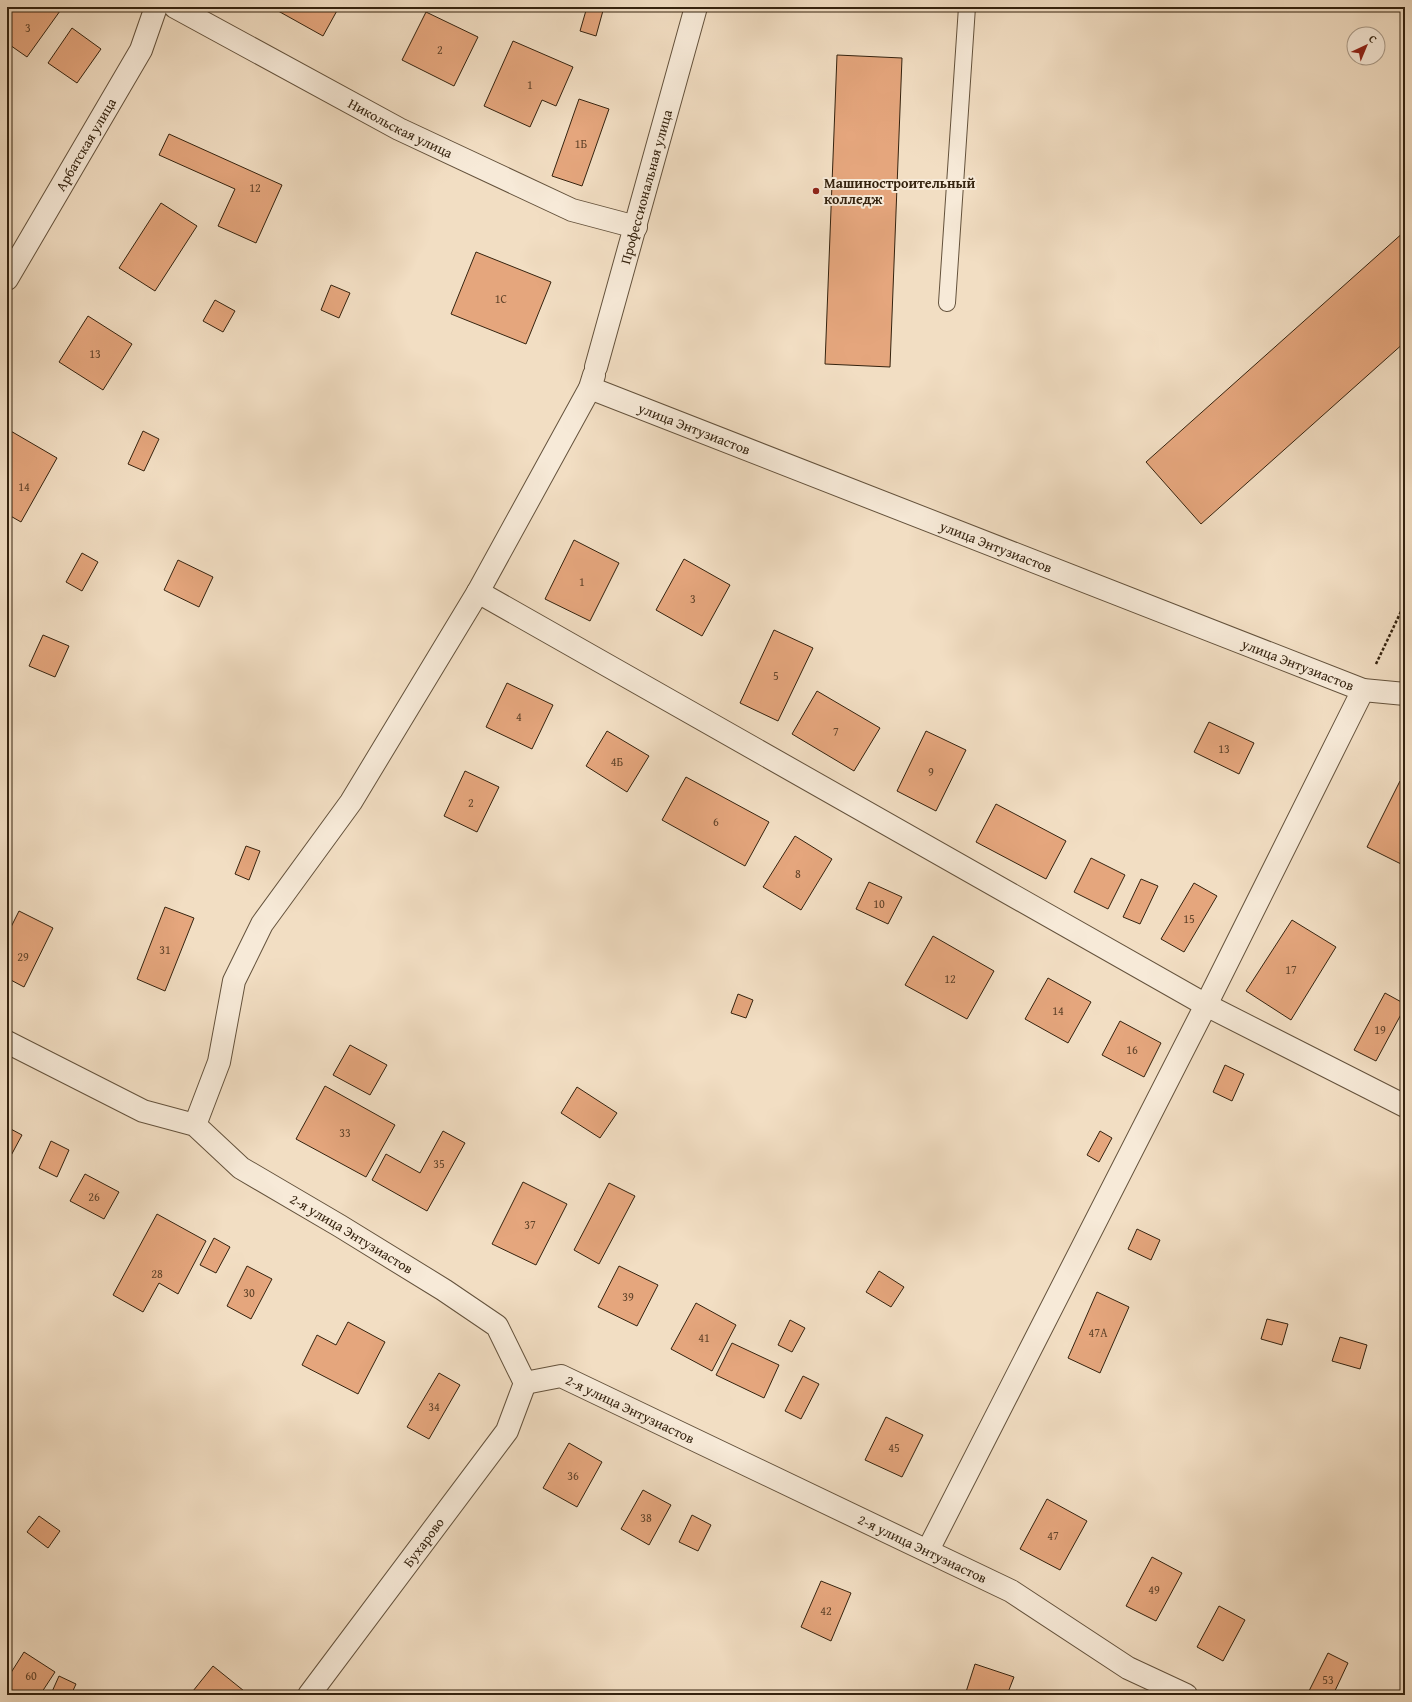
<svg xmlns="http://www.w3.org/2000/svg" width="1412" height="1702" font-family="'Gentium Book Plus',serif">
<rect width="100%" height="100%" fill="#f2dec3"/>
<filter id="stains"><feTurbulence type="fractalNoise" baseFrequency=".005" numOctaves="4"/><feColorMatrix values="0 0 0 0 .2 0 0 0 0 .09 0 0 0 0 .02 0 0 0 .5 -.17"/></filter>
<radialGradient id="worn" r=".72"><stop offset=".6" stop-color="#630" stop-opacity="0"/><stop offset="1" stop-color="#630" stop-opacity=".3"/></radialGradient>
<g fill="#e5a67d" stroke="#35230f">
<polygon points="7,7 55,7 60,11 27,57 7,43"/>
<polygon points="271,7 339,7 323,36"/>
<polygon points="587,7 604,7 596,36 580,31"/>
<polygon points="426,12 478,37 454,86 402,60"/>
<polygon points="72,28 101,49 77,83 48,63"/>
<polygon points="513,41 573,67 556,106 542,100 530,127 484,106"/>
<polygon points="837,55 902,58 890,367 825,364"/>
<polygon points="579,99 609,109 582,186 552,176"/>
<polygon points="169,134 282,185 256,243 218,226 235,189 159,155"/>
<polygon points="161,203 197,226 155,291 119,268"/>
<polygon points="1405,231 1405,342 1201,524 1146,462"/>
<polygon points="476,252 551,282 526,344 451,314"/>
<polygon points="331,285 350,293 339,318 321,310"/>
<polygon points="215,300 235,311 223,332 203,321"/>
<polygon points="88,316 132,344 103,390 59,362"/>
<polygon points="9,430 57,458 21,522 7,514 7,434"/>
<polygon points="143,431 159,439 144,471 128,464"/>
<polygon points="574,540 619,563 590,621 545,599"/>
<polygon points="82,553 98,562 82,591 66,582"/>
<polygon points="684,559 730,585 702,636 656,610"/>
<polygon points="178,560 213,577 199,607 164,590"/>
<polygon points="774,630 813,648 778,721 740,703"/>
<polygon points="43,635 69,646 55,677 29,666"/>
<polygon points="507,683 553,705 532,749 486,727"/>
<polygon points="817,691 880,728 854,771 792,734"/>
<polygon points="1209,722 1254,743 1239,774 1194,752"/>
<polygon points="607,731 649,756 627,792 586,766"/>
<polygon points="926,731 966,750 936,811 897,791"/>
<polygon points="465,771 499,787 477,832 444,816"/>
<polygon points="686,777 769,822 745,866 662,820"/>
<polygon points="1400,781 1405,784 1405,866 1367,847"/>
<polygon points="996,804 1066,841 1046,879 976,842"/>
<polygon points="795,836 832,859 801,910 763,887"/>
<polygon points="246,846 260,851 249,880 235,874"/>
<polygon points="1091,858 1125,875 1108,909 1074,892"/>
<polygon points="1141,879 1158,886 1140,924 1123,917"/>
<polygon points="869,882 902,897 888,924 856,909"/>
<polygon points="1194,883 1217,896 1184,952 1161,939"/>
<polygon points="165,907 194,918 165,991 137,979"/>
<polygon points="19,911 53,928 24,987 7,978 7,935"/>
<polygon points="1292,920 1336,947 1291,1020 1246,991"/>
<polygon points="933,936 994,971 967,1019 905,985"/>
<polygon points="1048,978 1091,1002 1068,1043 1025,1019"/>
<polygon points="1385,993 1405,1004 1405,1007 1376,1061 1354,1050"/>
<polygon points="738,994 753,1000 746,1018 731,1013"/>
<polygon points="1120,1021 1161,1043 1144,1077 1102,1055"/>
<polygon points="350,1045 387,1065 370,1095 333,1075"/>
<polygon points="1225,1065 1244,1074 1232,1101 1213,1092"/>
<polygon points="325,1086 395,1125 366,1177 296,1139"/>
<polygon points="577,1087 617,1113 600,1138 561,1113"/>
<polygon points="7,1127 22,1135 7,1163"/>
<polygon points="443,1131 465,1143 427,1211 372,1180 386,1154 420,1173"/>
<polygon points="1100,1131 1112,1138 1099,1162 1087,1155"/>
<polygon points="51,1141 69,1150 57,1177 39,1168"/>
<polygon points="85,1174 119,1192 104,1219 70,1201"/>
<polygon points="523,1182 567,1204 536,1265 492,1244"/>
<polygon points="609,1183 635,1196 599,1264 574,1250"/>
<polygon points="157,1214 206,1241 178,1294 159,1283 143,1312 113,1295"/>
<polygon points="1137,1229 1160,1240 1151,1260 1128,1249"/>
<polygon points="214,1238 230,1247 216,1273 200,1265"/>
<polygon points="247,1266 272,1279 251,1319 227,1306"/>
<polygon points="619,1266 658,1285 637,1326 598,1307"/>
<polygon points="879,1271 904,1287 891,1307 866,1292"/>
<polygon points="1097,1292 1129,1307 1100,1373 1068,1358"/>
<polygon points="696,1303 736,1325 712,1371 671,1349"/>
<polygon points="1267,1319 1288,1324 1282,1345 1261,1339"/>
<polygon points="790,1320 805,1328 792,1352 778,1345"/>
<polygon points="348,1322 385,1342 358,1394 302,1365 317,1335 336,1345"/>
<polygon points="1340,1337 1367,1345 1360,1369 1332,1361"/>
<polygon points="732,1343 779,1365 764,1398 716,1375"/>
<polygon points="439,1373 460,1385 429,1439 407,1427"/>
<polygon points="803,1376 819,1384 801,1419 785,1411"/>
<polygon points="886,1417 923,1435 902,1477 865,1460"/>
<polygon points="569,1443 602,1462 577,1507 543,1488"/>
<polygon points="643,1490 671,1505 649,1545 621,1529"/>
<polygon points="1047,1499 1087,1521 1060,1570 1020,1549"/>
<polygon points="692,1515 711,1525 698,1551 679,1542"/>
<polygon points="39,1516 60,1531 48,1548 27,1532"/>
<polygon points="1152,1557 1182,1573 1156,1621 1126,1606"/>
<polygon points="821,1581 851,1593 831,1641 801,1627"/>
<polygon points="1219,1606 1245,1620 1223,1661 1197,1647"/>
<polygon points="24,1652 55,1672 40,1695 7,1695 7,1679"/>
<polygon points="1328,1653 1348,1663 1333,1695 1307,1695"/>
<polygon points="975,1664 1014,1677 1007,1695 965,1695"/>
<polygon points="213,1666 249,1695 197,1695 193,1691"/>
<polygon points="59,1676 76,1684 71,1695 51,1694"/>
</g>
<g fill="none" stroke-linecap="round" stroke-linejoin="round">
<defs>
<polyline id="service" points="947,303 967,7"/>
<g id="minor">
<path id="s1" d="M175,7L399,129L572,210L636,227"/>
<path id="s2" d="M7,279L141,50L156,7"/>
<path id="s3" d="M590,388L1363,690L1405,694"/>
<polyline points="478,592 1206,1005 1405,1106"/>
<path id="s4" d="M7,1042L143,1111L195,1125L241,1168L340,1226L444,1290L497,1326L525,1383L561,1376L1011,1591L1128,1668L1186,1695"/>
<polyline points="195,1125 219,1062 234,981 262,924 351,802 478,592 590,388 594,375"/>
<polyline points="928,1550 1206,1005 1363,690"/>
<path id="s5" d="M309,1695L507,1431L525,1383"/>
</g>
<g id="tertiary">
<path id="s6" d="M596,367L696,7"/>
</g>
</defs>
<use href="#service" stroke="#64523c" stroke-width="18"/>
<use href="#minor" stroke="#64523c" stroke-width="24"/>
<use href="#tertiary" stroke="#64523c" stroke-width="24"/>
<polyline stroke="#35230f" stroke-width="2.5" stroke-dasharray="3 2" stroke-linecap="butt" points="1376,664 1405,603"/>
<use href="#service" stroke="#f7ead8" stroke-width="16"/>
<use href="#minor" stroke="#f7ead8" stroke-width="22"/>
<use href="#tertiary" stroke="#f7ead8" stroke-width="22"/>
</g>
<circle fill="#8f2418" stroke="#f7ead8" stroke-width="1.5" cx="816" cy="191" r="4"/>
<g text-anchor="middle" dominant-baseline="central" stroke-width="4" stroke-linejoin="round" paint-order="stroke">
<g font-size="12" fill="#61442a">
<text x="28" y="27">3</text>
<text x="440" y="49">2</text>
<text x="530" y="84">1</text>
<text x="581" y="143">1Б</text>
<text x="255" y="187">12</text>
<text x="501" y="298">1С</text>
<text x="95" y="353">13</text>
<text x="24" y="486">14</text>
<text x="582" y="581">1</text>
<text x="693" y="598">3</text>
<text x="776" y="675">5</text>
<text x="519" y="716">4</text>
<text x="836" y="731">7</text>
<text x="1224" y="748">13</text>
<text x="617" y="761">4Б</text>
<text x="931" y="771">9</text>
<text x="471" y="802">2</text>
<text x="716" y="821">6</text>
<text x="798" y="873">8</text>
<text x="879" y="903">10</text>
<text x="1189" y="918">15</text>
<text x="165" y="949">31</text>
<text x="23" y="956">29</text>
<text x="1291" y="969">17</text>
<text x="950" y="978">12</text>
<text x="1058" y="1010">14</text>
<text x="1380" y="1029">19</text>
<text x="1132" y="1049">16</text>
<text x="345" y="1132">33</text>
<text x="439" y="1163">35</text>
<text x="94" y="1196">26</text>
<text x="530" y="1224">37</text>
<text x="157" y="1273">28</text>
<text x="249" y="1292">30</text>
<text x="628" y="1296">39</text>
<text x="1098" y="1332">47А</text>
<text x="704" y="1337">41</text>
<text x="434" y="1406">34</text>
<text x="894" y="1447">45</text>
<text x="573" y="1475">36</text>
<text x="646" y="1517">38</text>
<text x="1053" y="1535">47</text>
<text x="1154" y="1589">49</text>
<text x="826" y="1610">42</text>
<text x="31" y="1675">60</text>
<text x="1328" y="1679">53</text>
</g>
<g font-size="14" fill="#35230f" stroke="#f7ead8">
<text stroke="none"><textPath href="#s1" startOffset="256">Никольская улица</textPath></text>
<text stroke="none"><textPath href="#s2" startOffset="156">Арбатская улица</textPath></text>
<text stroke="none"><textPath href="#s6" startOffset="187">Профессиональная улица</textPath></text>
<text stroke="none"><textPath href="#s3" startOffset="112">улица Энтузиастов</textPath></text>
<text stroke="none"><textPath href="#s3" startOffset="436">улица Энтузиастов</textPath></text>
<text stroke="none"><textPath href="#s3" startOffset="760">улица Энтузиастов</textPath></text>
<text stroke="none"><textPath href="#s4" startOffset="398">2-я улица Энтузиастов</textPath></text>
<text stroke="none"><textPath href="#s4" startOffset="747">2-я улица Энтузиастов</textPath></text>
<text stroke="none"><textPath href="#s5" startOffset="191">Бухарово</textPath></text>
<text stroke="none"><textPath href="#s4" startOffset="1071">2-я улица Энтузиастов</textPath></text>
</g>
<g font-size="14" font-weight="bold" fill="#35230f" stroke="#f7ead8" text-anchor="start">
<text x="824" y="183">Машиностроительный<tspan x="824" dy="16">колледж</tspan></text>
</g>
</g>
<rect width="1412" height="1702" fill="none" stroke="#f2dec3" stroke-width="24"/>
<rect x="8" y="8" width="1396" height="1686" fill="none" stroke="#35230f" stroke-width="2"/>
<rect x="12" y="12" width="1388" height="1678" fill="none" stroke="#35230f"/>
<g transform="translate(1366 46) rotate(44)"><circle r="19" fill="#f7ead8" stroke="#a99a88"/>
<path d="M0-3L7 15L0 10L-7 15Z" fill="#8f2418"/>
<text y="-6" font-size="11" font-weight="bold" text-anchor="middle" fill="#35230f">С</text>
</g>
<rect width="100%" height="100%" filter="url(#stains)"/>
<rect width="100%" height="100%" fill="url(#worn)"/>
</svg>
